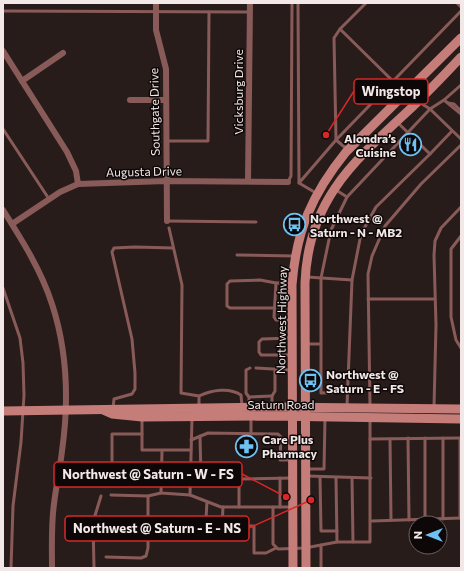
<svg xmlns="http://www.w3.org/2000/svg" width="464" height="571" font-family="Commissioner,sans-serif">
<rect width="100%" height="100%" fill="#281c1b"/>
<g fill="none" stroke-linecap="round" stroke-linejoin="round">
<g stroke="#885b58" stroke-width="3">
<polyline points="298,3 299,183 336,140 461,11"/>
<polyline points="366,3 340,29 404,92"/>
<polyline points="457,3 461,7"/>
<polyline points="3,11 249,12"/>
<polyline points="340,29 334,38 336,140 347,149"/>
<polyline points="444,100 461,114"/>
<polyline points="419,102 430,109 461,139"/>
<polyline points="448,103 454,104 461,111"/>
<polyline points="3,129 49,199"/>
<polyline points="166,141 208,141 209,12"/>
<polyline points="430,154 452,131"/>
<polyline points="288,182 291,176 292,3"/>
<polyline points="299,183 316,193"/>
<polyline points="336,190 347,197"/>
<polyline points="167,221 256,222"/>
<polyline points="169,228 182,285 181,393 199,396 199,407"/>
<polyline points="461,236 451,249 451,317 456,340 461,348"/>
<polyline points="237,255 294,256"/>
<polyline points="307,277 352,280 361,234 376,207 430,154 398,123"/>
<polyline points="3,288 20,338 23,363 24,395 21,442 13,506 11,568"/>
<polyline points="368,299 435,299"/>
<polyline points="274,308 230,308 227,306 227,284 230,281 260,280 276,283"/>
<polyline points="290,320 276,320 274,317 276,283 290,283"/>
<polyline points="307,344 321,344 321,393 348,392"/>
<polyline points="321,344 321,278 331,230 347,197 430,109 444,100 461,85"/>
<polyline points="290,355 261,355 259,352 259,342 262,339 291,338"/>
<polyline points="256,368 290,370"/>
<path d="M199,396C212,390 229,387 241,395L242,406"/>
<polyline points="249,397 272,396"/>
<polyline points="249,405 249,397 246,393 246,370 250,368"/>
<polyline points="347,406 352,280"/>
<polyline points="370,406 368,274 372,256 385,226 421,184 461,145"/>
<polyline points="272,407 272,396 275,391 275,370"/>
<polyline points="434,407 436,325 434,255 435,241 441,228 461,207"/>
<polyline points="113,408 114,399 132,394 135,389 135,373 132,339 112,252 114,248 135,247 173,248"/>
<polyline points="142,418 142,450 191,450"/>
<polyline points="192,418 190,495 221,507 291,507"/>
<polyline points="251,434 251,418"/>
<polyline points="408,438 409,520"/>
<polyline points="425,438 425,519"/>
<polyline points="443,438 443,519"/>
<polyline points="460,438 460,518"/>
<polyline points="370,439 461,438"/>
<polyline points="390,439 391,520"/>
<polyline points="191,440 208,433 278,434 281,437 280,460 291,460"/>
<polyline points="162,451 161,493 190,495"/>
<polyline points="306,469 324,469 325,418"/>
<polyline points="307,476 371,478"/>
<polyline points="320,477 321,531 337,531"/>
<polyline points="280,478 280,507"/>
<polyline points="336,478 337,542"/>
<polyline points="352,478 353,542"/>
<polyline points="191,479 201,478 200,436"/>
<polyline points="112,481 112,434 142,434"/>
<polyline points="148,496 161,493"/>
<polyline points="223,507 222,526 254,526 254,553 266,553 276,548"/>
<polyline points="239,507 239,479 292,478"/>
<polyline points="273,507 273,544 278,549 305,548 337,542 370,542 370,419"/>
<polyline points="372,521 461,518"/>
<polyline points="182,534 205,535 207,502"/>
<polyline points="321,545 321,568"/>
<polyline points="106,557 141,558 146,556 148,548 148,496 111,495"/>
<polyline points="94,568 93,522 101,496"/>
</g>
<g stroke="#885b58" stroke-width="6">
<polyline points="156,3 156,30 166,69 167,221"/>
<polyline points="3,51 67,152 76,171 78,184"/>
<polyline points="22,81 63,53"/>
<polyline points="130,100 166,100"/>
<polyline points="248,181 250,3"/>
<path d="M3,210C22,240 41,270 52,304C67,350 69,402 62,451C60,469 56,486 54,504C51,525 52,547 52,568"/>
<polyline points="12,224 60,192 78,184 166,181 288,182"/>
</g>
<g stroke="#c47d79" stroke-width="9">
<polyline points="103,410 112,414 142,417 270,416 461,419"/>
<polyline points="3,411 270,407 461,409"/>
<path d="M293,568L292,285C296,231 312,194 346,152L461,38"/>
<path d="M306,568L305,283C308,201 352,163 408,111C426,94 444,75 461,57"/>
</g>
</g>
<defs>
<symbol id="restaurant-ring" viewBox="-11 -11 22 22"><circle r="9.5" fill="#0d0807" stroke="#6ec2f3" stroke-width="1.5"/><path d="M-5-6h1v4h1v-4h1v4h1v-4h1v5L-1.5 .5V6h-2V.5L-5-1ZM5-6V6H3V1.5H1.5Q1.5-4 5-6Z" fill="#6ec2f3"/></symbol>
<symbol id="bus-ring" viewBox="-11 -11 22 22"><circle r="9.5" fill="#0d0807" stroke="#6ec2f3" stroke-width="1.5"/><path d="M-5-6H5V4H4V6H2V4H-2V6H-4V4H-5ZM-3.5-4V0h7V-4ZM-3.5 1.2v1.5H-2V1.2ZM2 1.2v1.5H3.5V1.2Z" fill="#6ec2f3"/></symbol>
<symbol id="pharmacy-ring" viewBox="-11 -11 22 22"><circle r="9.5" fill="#0d0807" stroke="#6ec2f3" stroke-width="1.5"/><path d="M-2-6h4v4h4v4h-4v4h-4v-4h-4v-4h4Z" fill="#6ec2f3"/></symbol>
</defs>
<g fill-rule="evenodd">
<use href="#restaurant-ring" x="398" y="132" width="25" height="25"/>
<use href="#bus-ring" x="282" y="212" width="25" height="25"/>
<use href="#bus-ring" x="298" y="368" width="25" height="25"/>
<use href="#pharmacy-ring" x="234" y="434" width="25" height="25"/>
</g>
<g text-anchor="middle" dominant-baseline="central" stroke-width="3" stroke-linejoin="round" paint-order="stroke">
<g font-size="12" fill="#f1e8e7" stroke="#0d0807">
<text transform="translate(238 92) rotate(-90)">Vicksburg Drive</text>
<text transform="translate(154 112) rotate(-91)">Southgate Drive</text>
<text transform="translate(144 171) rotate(-1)">Augusta Drive</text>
<text transform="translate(281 320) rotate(-89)">Northwest Highway</text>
<text x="281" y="404">Saturn Road</text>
</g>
<g font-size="12" font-weight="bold" fill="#f1e8e7" stroke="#0d0807" text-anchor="start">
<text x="396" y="138" text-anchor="end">Alondra’s<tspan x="396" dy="14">Cuisine</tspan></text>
<text x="310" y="218">Northwest @<tspan x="310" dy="14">Saturn - N - MB2</tspan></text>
<text x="326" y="374">Northwest @<tspan x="326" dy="14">Saturn - E - FS</tspan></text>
<text x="262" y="439">Care Plus<tspan x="262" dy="14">Pharmacy</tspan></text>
</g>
</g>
<path fill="none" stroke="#d62828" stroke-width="1.5" d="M326 135L354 91M286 497L242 474M311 500L249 528"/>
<g fill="#d62828" stroke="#0d0807" stroke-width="1.5">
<circle cx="326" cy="135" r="4"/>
<circle cx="286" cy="497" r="4"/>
<circle cx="311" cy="500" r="4"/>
</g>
<g fill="#0d0807" stroke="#d62828" stroke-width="1.5">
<rect x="354" y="79" width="74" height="25" rx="4"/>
<rect x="54" y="462" width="188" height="25" rx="4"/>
<rect x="65" y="516" width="184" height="25" rx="4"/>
</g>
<g font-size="13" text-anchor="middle" font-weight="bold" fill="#f1e8e7">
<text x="391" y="96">Wingstop</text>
<text x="148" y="479">Northwest @ Saturn - W - FS</text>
<text x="157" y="533">Northwest @ Saturn - E - NS</text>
</g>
<rect width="464" height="571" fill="none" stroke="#f1e8e7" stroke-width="8"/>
<g transform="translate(428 535) rotate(270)"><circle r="19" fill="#0d0807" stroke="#686261"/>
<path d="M0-3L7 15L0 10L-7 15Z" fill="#6ec2f3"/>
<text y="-6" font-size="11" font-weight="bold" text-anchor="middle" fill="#f1e8e7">N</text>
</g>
</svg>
